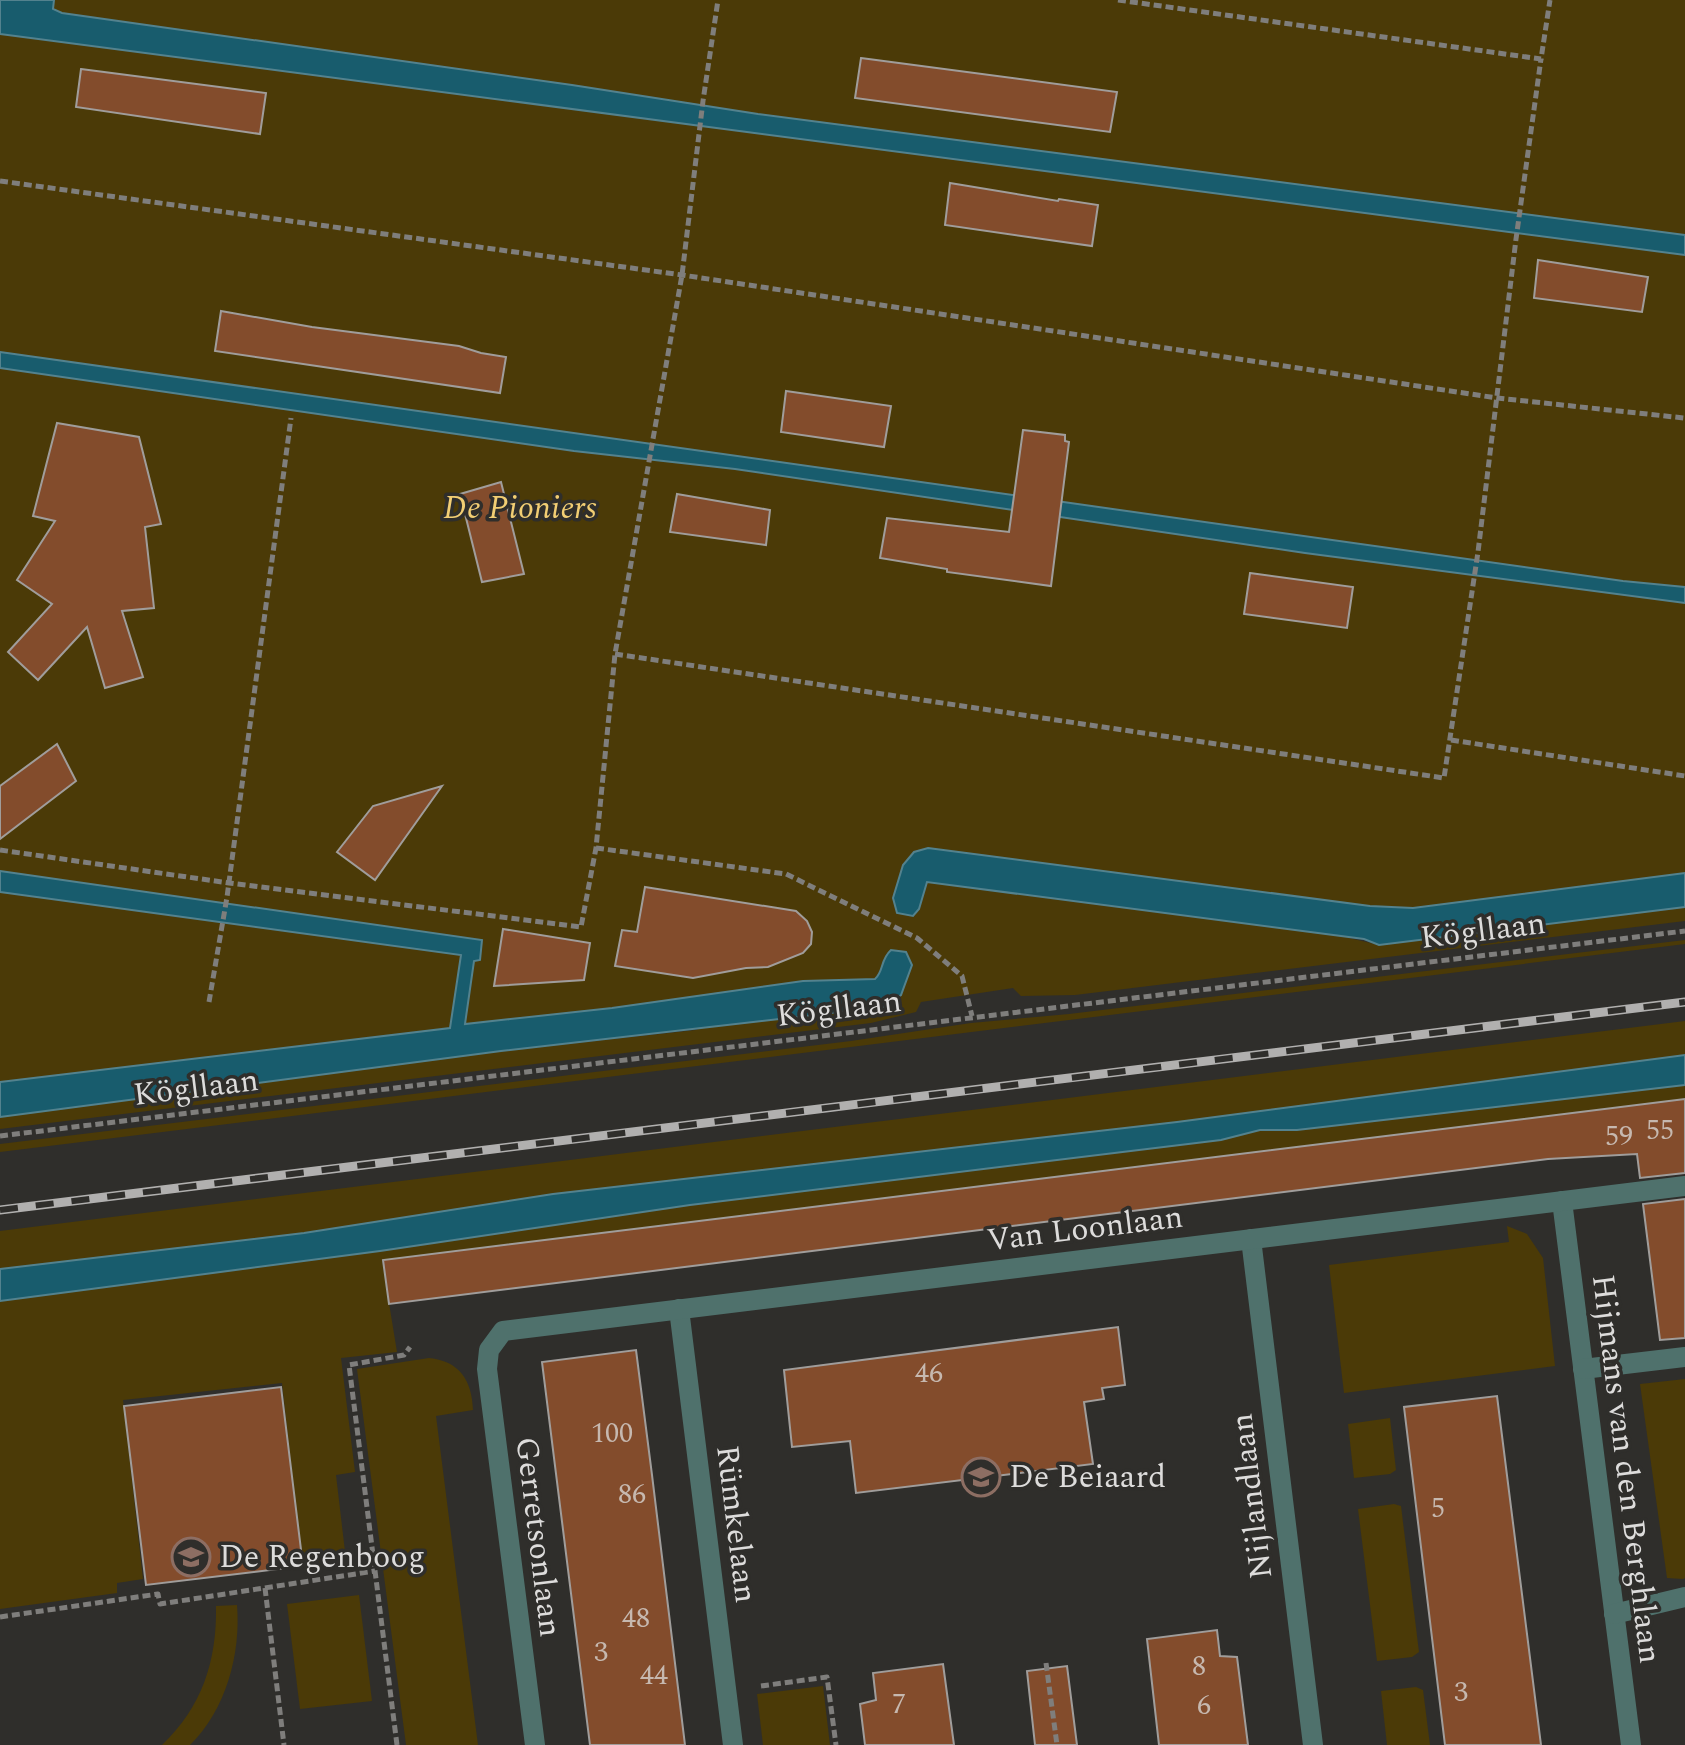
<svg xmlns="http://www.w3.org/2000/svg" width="1685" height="1745" font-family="Spectral,serif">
<rect width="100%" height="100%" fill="#2f2e2b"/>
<g fill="#4b3a07">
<polygon points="23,0 1685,0 1685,873 1632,881 1349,938 1379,945 1685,907 1685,921 1075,995 1021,996 1013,988 921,1002 916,1012 871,1023 0,1129 0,1117 501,1051 696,1030 803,981 612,1008 0,1082 0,6"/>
<polygon points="1685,940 1685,944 0,1152 0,1144 851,1041 971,1023 1069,1014"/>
<polygon points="1685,1021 1685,1055 1177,1122 553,1194 304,1233 0,1269 0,1231"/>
<polygon points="1685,1085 1685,1099 382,1260 397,1352 341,1358 355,1472 336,1475 346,1560 303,1565 295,1503 264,1486 293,1482 282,1383 123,1400 143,1579 117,1583 117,1593 0,1609 0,1301 380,1251 690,1205 1221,1140 1260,1130 1297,1130"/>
<polygon points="1507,1226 1527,1234 1543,1258 1555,1366 1344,1393 1329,1265 1509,1242"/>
<path d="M429,1358C460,1361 472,1381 473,1410L436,1416L478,1745H406L357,1369Z"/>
<polygon points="1685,1379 1685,1578 1683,1579 1667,1578 1640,1384"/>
<polygon points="1390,1418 1396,1470 1390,1474 1354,1478 1348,1424"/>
<polygon points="1394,1504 1401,1506 1419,1652 1412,1657 1377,1661 1358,1509"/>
<polygon points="359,1595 372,1701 300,1709 287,1604"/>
<path d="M237,1605C241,1654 226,1710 190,1745H162C202,1707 217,1661 216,1606Z"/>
<polygon points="823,1686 830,1745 763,1745 757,1694"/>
<polygon points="1416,1687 1423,1690 1430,1745 1387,1745 1381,1691"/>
</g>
<g fill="#185c6d" stroke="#53828e" stroke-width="2">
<polygon points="0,0 54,0 53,9 62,13 572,85 758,114 1685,235 1685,255 0,34"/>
<polygon points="0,352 1623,581 1685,587 1685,603 1305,553 735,469 574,451 0,368"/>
<polygon points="928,848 1370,906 1413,908 1685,873 1685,907 1379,945 1364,939 927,882 919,909 913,916 897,913 893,898 903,865 914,852"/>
<path d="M0,871L482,940L480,960L474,961L465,1024L612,1008L803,981L875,979C884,971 880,960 891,950L906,952L912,965L901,995L884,1007L501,1051L0,1117V1082L450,1028L461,955L0,892Z"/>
<polygon points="1685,1055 1685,1085 1297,1130 1260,1130 1221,1140 690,1205 380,1251 0,1301 0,1269 304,1233 553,1194 1177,1122"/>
</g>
<g fill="#834c2c" stroke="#a09d9b" stroke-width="2">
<polygon points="861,58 1117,92 1110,132 855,98"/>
<polygon points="81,69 266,93 260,134 76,107"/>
<polygon points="950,183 1058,201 1059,199 1098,205 1092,246 945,225"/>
<polygon points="1538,260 1648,277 1642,312 1534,298"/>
<polygon points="221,311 312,327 459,346 481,353 506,357 500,393 215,351"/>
<polygon points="786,391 891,406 884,447 781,432"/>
<polygon points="57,423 139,437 161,524 145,527 154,608 122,611 143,677 105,688 87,627 38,680 8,652 52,604 17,580 55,521 33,516"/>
<polygon points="1023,430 1065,435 1065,441 1069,442 1051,586 947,572 947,569 880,558 887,518 1009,532"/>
<polygon points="501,482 524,574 482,582 460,494"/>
<polygon points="677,494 770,510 766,545 670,532"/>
<polygon points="1250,573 1353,587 1347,628 1244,614"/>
<polygon points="57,744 76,781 0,839 0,786"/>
<polygon points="442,786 375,880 337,852 373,806"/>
<polygon points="645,887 796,911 807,921 812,932 811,944 803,953 768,967 746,968 693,978 615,966 622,930 637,932"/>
<polygon points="503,929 590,943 584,980 494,986"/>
<polygon points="1685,1099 1685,1173 1640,1178 1637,1154 1548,1159 389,1304 383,1260"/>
<polygon points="1685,1199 1685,1338 1660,1340 1643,1204"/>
<polygon points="1118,1327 1125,1385 1102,1388 1104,1399 1084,1402 1093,1464 856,1493 850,1441 792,1447 784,1370"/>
<polygon points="636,1350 652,1475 685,1745 590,1745 542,1362"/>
<polygon points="281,1387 303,1566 146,1585 124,1406"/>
<polygon points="1497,1396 1541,1745 1445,1745 1404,1407"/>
<polygon points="1217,1630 1220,1656 1237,1657 1248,1745 1159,1745 1147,1639"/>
<polygon points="943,1664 954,1745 865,1745 860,1704 876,1700 873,1673"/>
<polygon points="1067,1666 1077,1745 1035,1745 1027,1671"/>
</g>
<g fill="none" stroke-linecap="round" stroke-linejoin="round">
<g stroke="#7f7e7c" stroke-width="5" stroke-dasharray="8 4" stroke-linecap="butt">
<polyline points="1118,0 1541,59 1550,0"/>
<polyline points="0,181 682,275 1497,398 1684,418"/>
<polyline points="615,654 1444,778 1478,552 1516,239 1541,59"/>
<polyline points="1451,740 1685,776"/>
<polyline points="596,848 786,874 917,938 962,976 972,1016"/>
<polyline points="0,850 229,883 581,927 596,848 615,654 682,275 703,101 718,0"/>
<polyline points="209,1002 227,897 291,418"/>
<polyline points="0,1136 1685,931"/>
<polyline points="265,1588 284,1745"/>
<polyline points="0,1617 158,1594 160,1604 375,1571"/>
<polyline points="1046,1663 1057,1745"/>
<polyline points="761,1686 827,1677 836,1745"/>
<polyline points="397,1745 349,1365 404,1355 410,1347"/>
</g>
<g stroke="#4f716c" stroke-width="20">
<polyline points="1562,1201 1631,1745"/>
<polyline points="1251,1239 1313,1745"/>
<polyline points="679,1309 733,1745"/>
<polyline points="1583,1369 1685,1357"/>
<polyline points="1614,1614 1685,1597"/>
<polyline points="535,1745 487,1369 489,1350 503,1331 1685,1186"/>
</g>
<defs>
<polyline id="rail" points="0,1210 1685,1002"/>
</defs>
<use href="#rail" stroke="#b1b0af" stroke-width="9"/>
<use href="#rail" stroke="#2f2e2b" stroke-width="6" stroke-dasharray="18" stroke-linecap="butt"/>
</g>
<defs>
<symbol id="school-ring" viewBox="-11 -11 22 22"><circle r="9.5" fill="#2f2e2b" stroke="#8d6e63" stroke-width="1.5"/><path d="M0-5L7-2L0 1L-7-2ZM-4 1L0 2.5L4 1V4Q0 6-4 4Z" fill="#8d6e63"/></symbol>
</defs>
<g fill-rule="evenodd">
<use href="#school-ring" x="959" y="1455" width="44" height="44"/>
<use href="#school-ring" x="169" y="1535" width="44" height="44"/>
</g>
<g text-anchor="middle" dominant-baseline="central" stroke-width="7" stroke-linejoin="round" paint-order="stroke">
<g font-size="28" fill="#c6b8af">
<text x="1660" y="1130">55</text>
<text x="1619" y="1136">59</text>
<text x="929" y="1373">46</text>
<text x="612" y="1433">100</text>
<text x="632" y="1494">86</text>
<text x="1438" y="1508">5</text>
<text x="636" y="1618">48</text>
<text x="601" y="1652">3</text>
<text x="1199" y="1666">8</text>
<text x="654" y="1675">44</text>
<text x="1461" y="1692">3</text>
<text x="899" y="1704">7</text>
<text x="1204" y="1705">6</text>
</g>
<g font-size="32" font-style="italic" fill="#f2ce73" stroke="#2f2e2b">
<text x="520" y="508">De Pioniers</text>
</g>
<g font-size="32" fill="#dddcdb" stroke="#2f2e2b">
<text transform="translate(1483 931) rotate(-7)">Kögllaan</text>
<text transform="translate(839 1009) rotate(-7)">Kögllaan</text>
<text transform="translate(196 1088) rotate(-7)">Kögllaan</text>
<text transform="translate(1085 1229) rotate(-7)">Van Loonlaan</text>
<text transform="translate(1626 1469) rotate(83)">Hijmans van den Berghlaan</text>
<text transform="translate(1252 1496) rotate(-97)">Nijlandlaan</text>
<text transform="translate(736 1524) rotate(83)">Rümkelaan</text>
<text transform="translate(538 1537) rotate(83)">Gerretsonlaan</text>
</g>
<g font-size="32" fill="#dddcdb" stroke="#2f2e2b" text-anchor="start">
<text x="1009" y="1477">De Beiaard</text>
<text x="219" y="1557">De Regenboog</text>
</g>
</g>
</svg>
